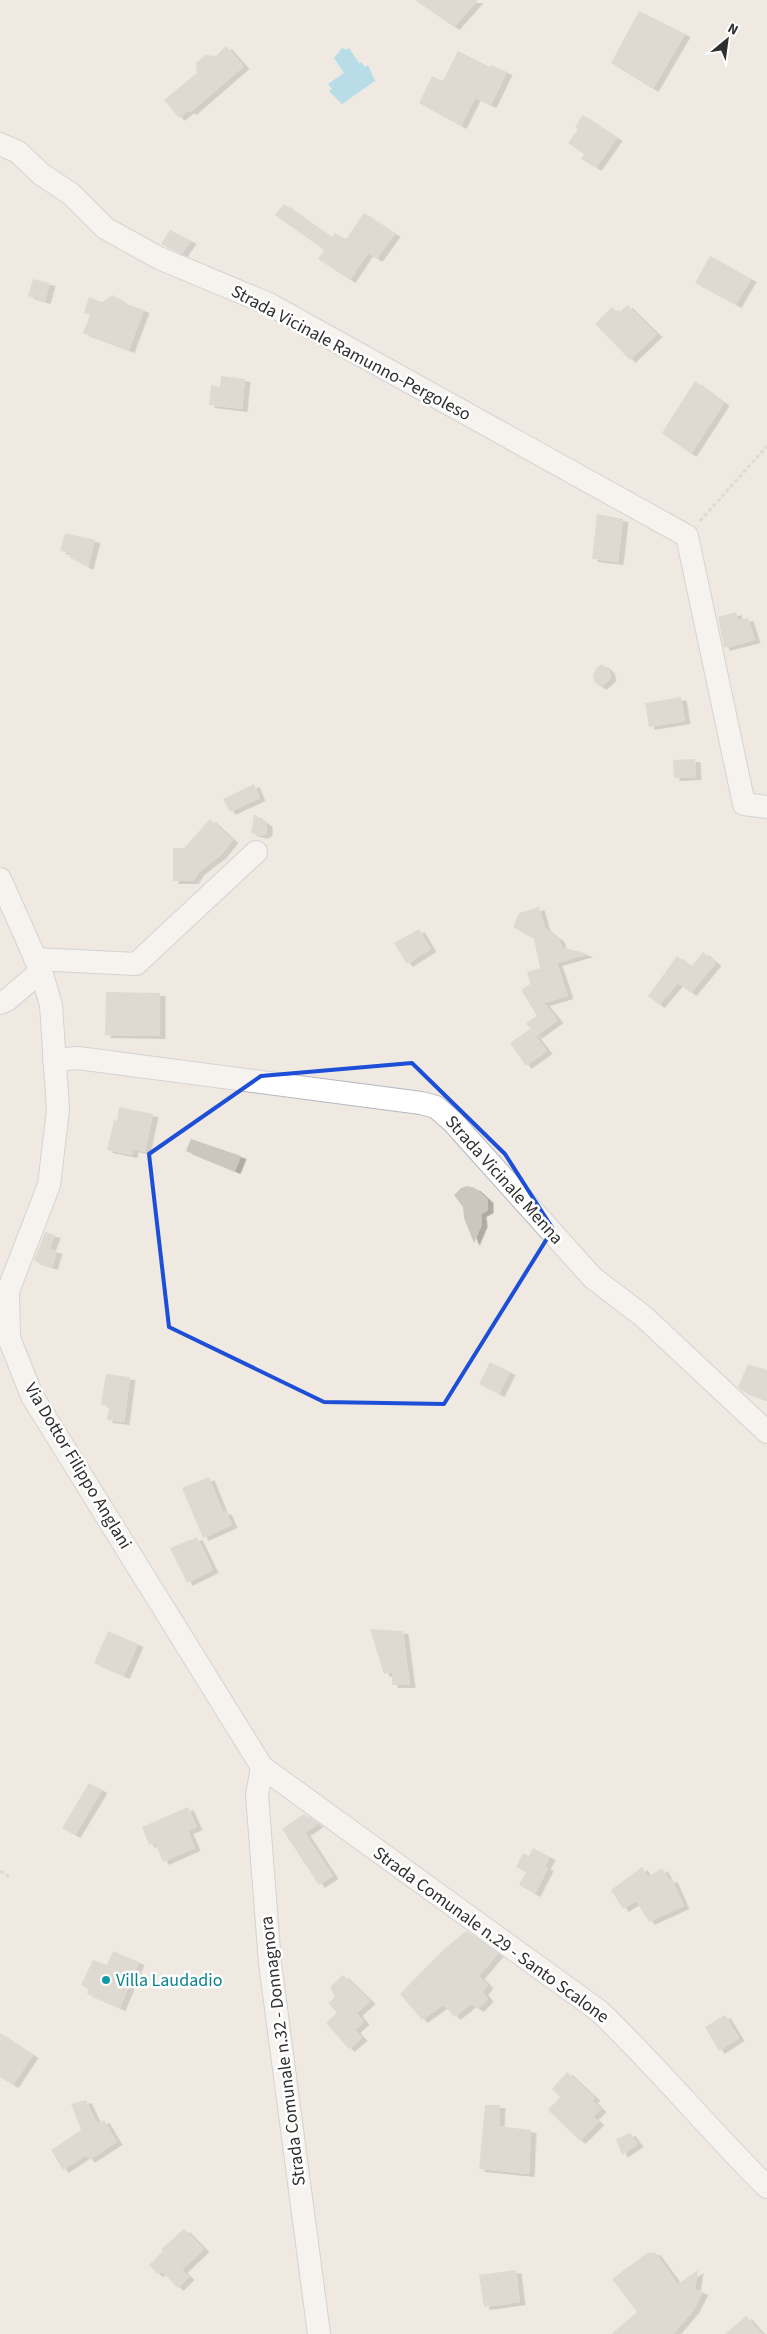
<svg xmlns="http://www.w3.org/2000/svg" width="767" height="2334" font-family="'Source Sans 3',sans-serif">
<defs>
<filter id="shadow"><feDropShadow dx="5.5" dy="3" stdDeviation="0" flood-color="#0004"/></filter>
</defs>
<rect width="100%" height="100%" fill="#efe9e1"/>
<polygon fill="#75cff0" points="342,48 346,50 349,48 359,63 361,62 365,67 368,65 375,81 342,104 329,91 332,89 328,84 344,73 334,58"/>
<g fill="#cbc7bf" filter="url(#shadow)">
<polygon points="415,0 478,0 454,27"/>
<polygon points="639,11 685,34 653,89 611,63"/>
<polygon points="226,46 244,66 191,112 189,110 179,118 164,100 197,73 196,63 206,55 216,56"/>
<polygon points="458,51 490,67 491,65 507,72 491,105 475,98 461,126 419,103 432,76 443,81"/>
<polygon points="583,115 617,138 596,168 581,159 584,154 568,143 578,129 575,127"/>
<polygon points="284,204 332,238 335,233 346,239 364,213 395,234 377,259 368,253 350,280 318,259 324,250 275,215"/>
<polygon points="170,230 191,241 182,254 161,244"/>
<polygon points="710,256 751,279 736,305 695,283"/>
<polygon points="33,279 50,283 45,301 28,296"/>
<polygon points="113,295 124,303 144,310 129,350 83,333 90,315 84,313 89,297 102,302"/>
<polygon points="627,305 657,334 630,360 595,324 612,307 619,313"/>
<polygon points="221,376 245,379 242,409 209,405 211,385 220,387"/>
<polygon points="695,381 724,403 691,454 662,433"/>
<polygon points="597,514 623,519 618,562 592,559"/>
<polygon points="65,533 95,540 88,567 69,557 70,553 60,551"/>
<polygon points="736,612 738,620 748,618 755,640 724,648 718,617"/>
<polygon points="602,664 609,670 611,678 601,687 594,682 593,675 597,667"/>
<polygon points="681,697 685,721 649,727 645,703"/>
<polygon points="695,759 696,777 674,778 673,760"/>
<polygon points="254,784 260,798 230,812 223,799"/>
<polygon points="254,814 267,824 267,833 262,836 251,833"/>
<polygon points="210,819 233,840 221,855 199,872 193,881 173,881 173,848 184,848"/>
<polygon points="539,907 545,928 559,939 562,947 588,954 557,963 568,996 544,1003 558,1020 536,1036 526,1023 537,1016 521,990 530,984 531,986 527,972 540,968 534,939 513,927 519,913"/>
<polygon points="419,929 431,949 407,964 394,943"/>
<polygon points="703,952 716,963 691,993 678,983 659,1005 648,996 677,956 691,967"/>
<polygon points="106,992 160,993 160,1036 105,1035"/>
<polygon points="530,1029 547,1051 526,1066 510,1043"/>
<polygon points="119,1107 153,1114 145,1152 133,1149 132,1155 107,1150 114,1120 117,1121"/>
<polygon points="191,1139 241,1156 235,1171 186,1151"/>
<polygon points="467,1186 475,1188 488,1200 488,1210 481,1214 482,1224 474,1243 464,1218 463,1207 454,1195 461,1188"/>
<polygon points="45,1232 55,1235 50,1249 57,1251 52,1267 34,1261"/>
<polygon points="490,1362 510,1372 499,1394 479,1384"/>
<polygon points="748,1364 767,1370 767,1400 742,1391 738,1387"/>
<polygon points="106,1374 130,1377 124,1422 107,1420 109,1407 101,1404"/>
<polygon points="209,1477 223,1512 226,1511 232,1525 203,1538 182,1488"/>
<polygon points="197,1537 213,1570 187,1583 170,1548"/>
<polygon points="370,1629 403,1631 410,1685 392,1685 392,1672 384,1674"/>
<polygon points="108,1631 138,1644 124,1676 94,1663"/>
<polygon points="89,1783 102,1790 75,1835 62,1828"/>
<polygon points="188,1807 197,1827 188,1831 195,1848 163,1862 155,1843 149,1845 142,1827"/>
<polygon points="304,1814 318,1824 305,1833 333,1876 319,1885 282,1829"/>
<polygon points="533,1848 550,1857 545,1867 548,1868 535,1894 519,1885 526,1872 516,1867 523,1853 529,1856"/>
<polygon points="642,1867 648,1877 662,1868 669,1880 672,1879 684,1906 649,1922 636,1901 623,1909 611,1890"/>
<polygon points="466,1931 498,1954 479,1976 488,1985 483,1992 488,1999 478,2009 471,2004 455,2017 443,2005 422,2020 400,1994 443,1950"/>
<polygon points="113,1951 139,1962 120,2008 87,1994 89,1989 81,1985 93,1960 107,1965"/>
<polygon points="343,1975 370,2001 357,2013 364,2022 355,2030 362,2038 349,2049 326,2023 337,2013 328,2003 335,1997 330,1987"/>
<polygon points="725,2015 739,2038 719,2051 705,2027"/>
<polygon points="0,2033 33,2055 13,2085 0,2077"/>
<polygon points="567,2072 595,2098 592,2100 601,2109 593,2117 599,2122 580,2141 548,2110 560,2097 552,2089"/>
<polygon points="86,2100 97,2123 104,2120 117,2142 89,2160 86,2155 63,2170 51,2150 81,2130 71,2104"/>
<polygon points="485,2105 500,2105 499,2126 531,2130 529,2174 479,2169"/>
<polygon points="630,2133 638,2144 622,2155 616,2139"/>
<polygon points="184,2229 204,2249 182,2270 189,2277 178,2288 162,2272 157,2274 149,2265 163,2251 161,2249"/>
<polygon points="655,2252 678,2284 698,2270 695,2289 703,2292 693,2311 673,2334 611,2334 637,2312 612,2279 647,2253"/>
<polygon points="516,2270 520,2302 484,2307 479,2275"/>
<polygon points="746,2316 762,2334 725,2334"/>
</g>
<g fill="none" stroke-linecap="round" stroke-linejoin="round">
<defs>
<g id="minor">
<polyline points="0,144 18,152 41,174 71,194 105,228 159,258 269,304 687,536 744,804 767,807"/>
<path d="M0,879L41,971L51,1005L58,1110L49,1185L8,1291L9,1338L32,1396L262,1767L599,2011C658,2067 709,2130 767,2187"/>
<polyline points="35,959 136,964 256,852"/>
<polyline points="0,1003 7,1000 41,971"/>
<polyline points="54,1060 78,1058 421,1103 436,1107 453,1122 593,1278 643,1316 767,1432"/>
<polyline points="262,1767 257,1795 270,1963 319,2334"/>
</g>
</defs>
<use href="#minor" stroke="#b4b7c1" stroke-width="24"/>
<g stroke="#c9c9c9" stroke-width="3" stroke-dasharray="4 2.5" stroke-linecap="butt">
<polyline points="700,521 767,446"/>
<polyline points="0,1871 10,1877"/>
</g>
<use href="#minor" stroke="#fff" stroke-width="22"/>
</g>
<path d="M0 0H767V2334H0ZM412,1063L505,1154L553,1229L444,1404L324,1402L169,1327L149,1154L261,1076Z" fill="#efe9e1" fill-opacity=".55" fill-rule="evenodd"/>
<path fill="none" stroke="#1d4ed8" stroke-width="4" stroke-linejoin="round" d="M412,1063L505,1154L553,1229L444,1404L324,1402L169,1327L149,1154L261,1076Z"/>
<circle fill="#0f9aa8" stroke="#fff" stroke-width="2" cx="106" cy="1980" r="5"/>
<g text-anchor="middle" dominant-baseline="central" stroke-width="5" stroke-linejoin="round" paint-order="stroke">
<g font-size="18" fill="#2e2e2e" stroke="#fff">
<text transform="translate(351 353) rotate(28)">Strada Vicinale Ramunno-Pergoleso</text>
<text transform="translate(504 1180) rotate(48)">Strada Vicinale Menna</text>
<text transform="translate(78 1466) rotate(59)">Via Dottor Filippo Anglani</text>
<text transform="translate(491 1935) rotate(36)">Strada Comunale n.29 - Santo Scalone</text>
<text transform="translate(283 2051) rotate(-97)">Strada Comunale n.32 - Donnagnora</text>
</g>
<g font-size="18" fill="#0d838f" stroke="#fff" text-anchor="start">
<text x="116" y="1980">Villa Laudadio</text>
</g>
</g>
<g transform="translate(727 40) rotate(29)" stroke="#ffffff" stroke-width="4" paint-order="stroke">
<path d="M0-4L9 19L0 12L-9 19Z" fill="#2e2e2e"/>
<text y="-8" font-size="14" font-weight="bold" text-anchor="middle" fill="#2e2e2e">N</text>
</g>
</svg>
